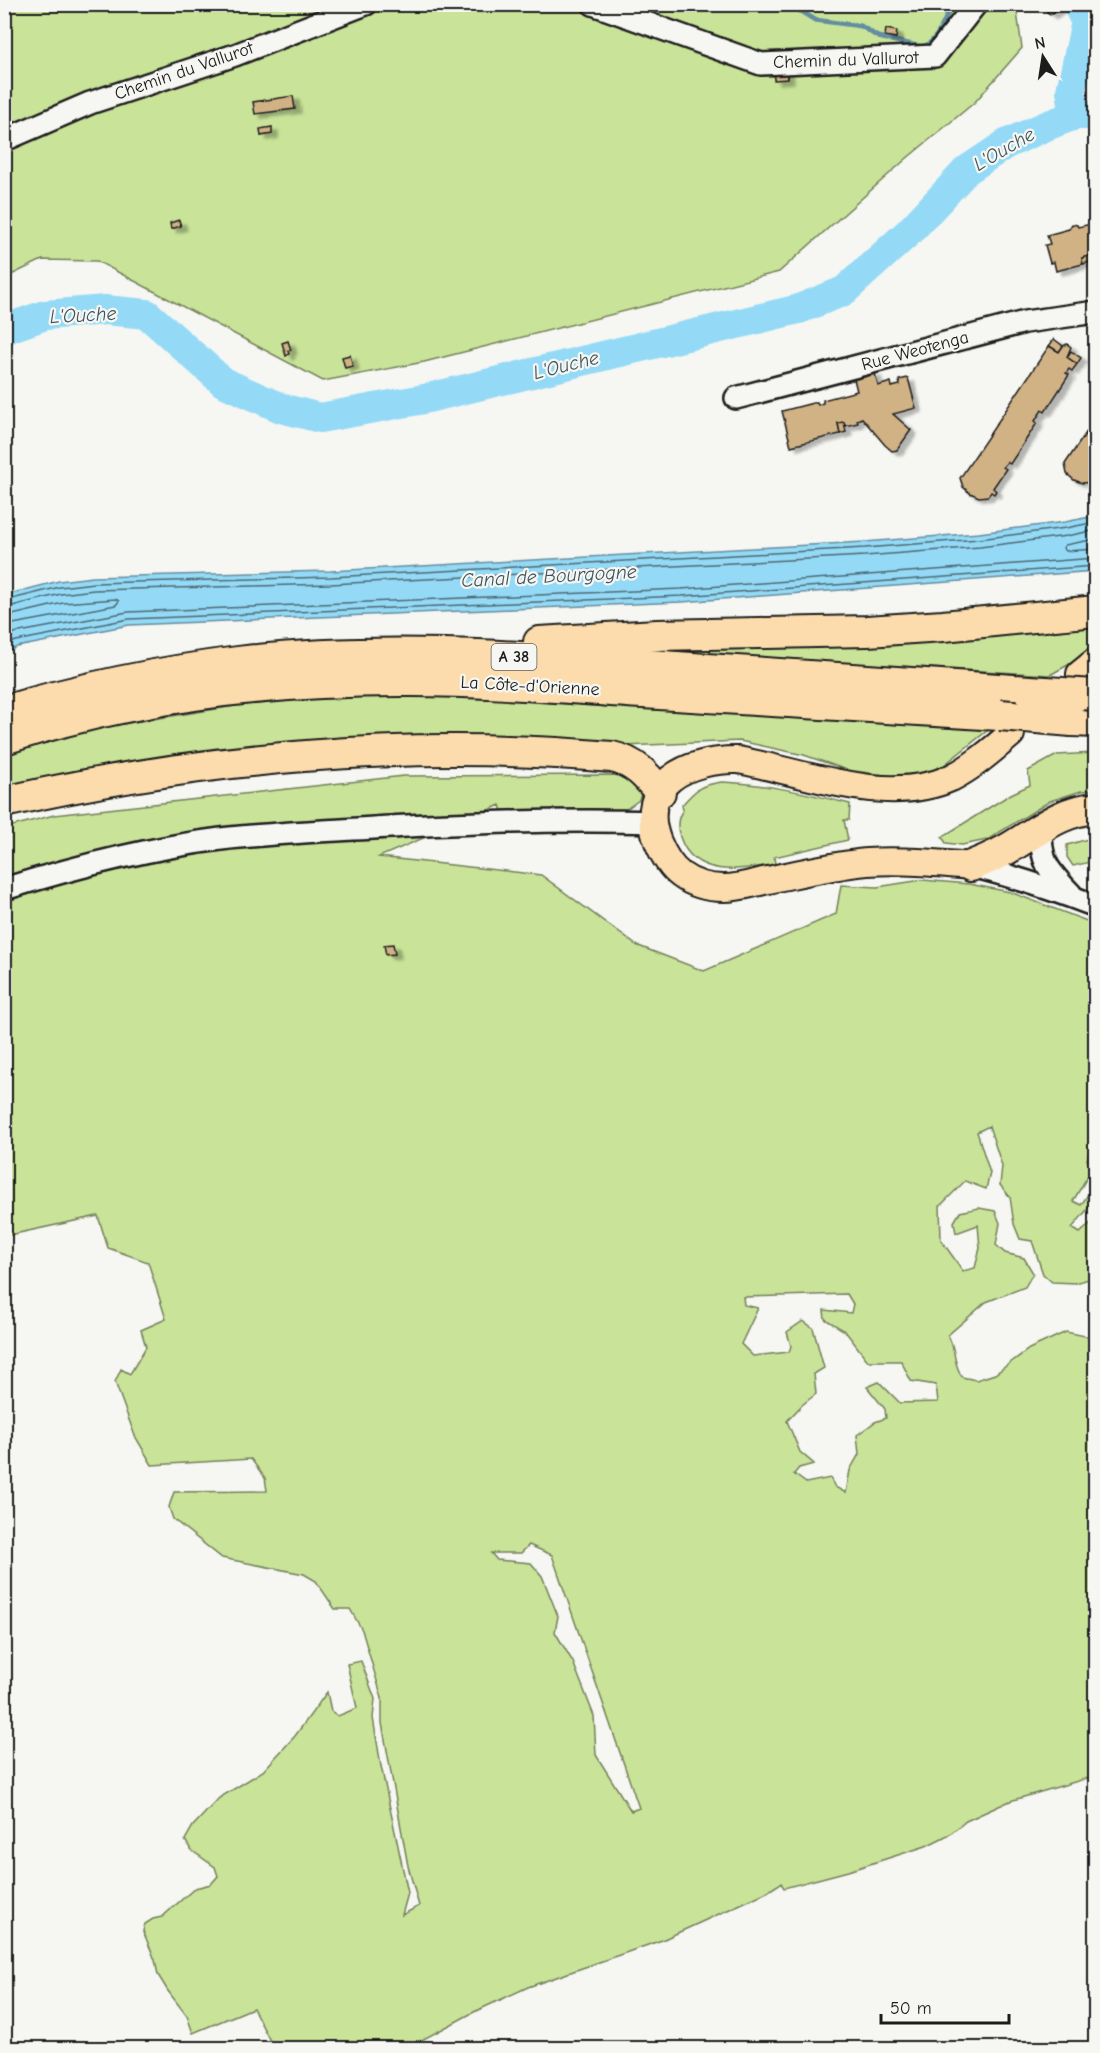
<svg xmlns="http://www.w3.org/2000/svg" width="1100" height="2053" font-family="'Comic Neue',sans-serif">
<defs>
<filter id="shadow"><feDropShadow dx="6" dy="4" stdDeviation="1.5" flood-color="#0004"/></filter>
</defs>
<rect width="100%" height="100%" fill="#f6f6f2"/>
<filter id="ink" filterUnits="userSpaceOnUse"><feTurbulence type="fractalNoise" baseFrequency=".0167" numOctaves="2"/><feDisplacementMap in="SourceGraphic" scale="12" xChannelSelector="R" yChannelSelector="G"/><feConvolveMatrix kernelMatrix="1 2 1 2 8 2 1 2 1" color-interpolation-filters="sRGB"/></filter>
<g filter="url(#ink)">
<g fill="#c9e399" stroke="#72805a" stroke-width="1.5" fill-rule="evenodd">
<polygon points="5,5 1016,5 1022,48 975,102 906,159 779,272 424,362 323,381 97,261 42,260 5,278"/>
<path d="M1086,622L1093,628C1096,655 1070,663 1050,675L662,652L661,648Z"/>
<path d="M342,694C558,699 773,715 988,730L939,769L901,777L847,770L804,755L740,741L624,746L5,794V754L97,728L235,706Z"/>
<polygon points="1095,753 1095,790 1081,791 1050,801 987,840 962,845 946,843 942,837 1011,794 1030,785 1028,771 1057,755"/>
<path d="M629,775L643,788L639,800L625,810L502,811L500,805L379,857L541,875L636,945L704,971L836,914L841,885L877,887L922,880L969,884L1010,892L1095,924V1144L1091,1145L1087,1160L1092,1169L1073,1201L1081,1205L1095,1184V1200L1072,1228L1080,1233L1095,1219V1277L1076,1283L1052,1282L1043,1274L1032,1241L1020,1239L1014,1224L1010,1197L1000,1185L1002,1166L989,1126L977,1132L990,1173L986,1189L965,1181L940,1206L941,1240L963,1271L975,1268L980,1248L978,1225L956,1233L954,1222L960,1212L979,1208L995,1211L1000,1223L996,1245L1005,1253L1024,1258L1033,1273L1025,1287L986,1302L948,1335C957,1352 952,1361 962,1377L976,1380L995,1374L1029,1349L1066,1332L1095,1338V1776L1010,1801L966,1821L950,1834L926,1846L848,1871L784,1888L781,1883L767,1892L662,1940L528,1987L474,2012L407,2048H264L270,2041L253,2008L193,2033L187,2016L168,1991L158,1975L155,1960L143,1931L145,1924L153,1919L162,1917L195,1888L211,1884L218,1876L215,1867L191,1850L185,1840L193,1826L219,1798L263,1771L295,1736L327,1692L331,1711L338,1716L357,1708L347,1664L361,1661L375,1699L373,1718L381,1766L408,1893L402,1915L419,1906L408,1866L382,1723V1698L362,1630L350,1609H335L316,1581L304,1574L222,1558L173,1519L169,1507L174,1492L267,1491L265,1478L251,1459L152,1465L135,1436L115,1382L121,1369L130,1374L146,1347L141,1330L166,1319L148,1262L108,1248L98,1216L5,1236V828L54,815L404,776ZM847,1294L853,1304L851,1313L824,1310L825,1319L845,1331L868,1361H901L911,1381L936,1385L938,1402L900,1403L879,1382L867,1387L885,1409L886,1418L875,1422L857,1435L859,1454L850,1470L846,1493L835,1487L830,1478L806,1483L794,1474L799,1468L814,1464L800,1452L787,1421L802,1405L816,1394L814,1374L824,1368L813,1328L803,1321L787,1332L791,1346L789,1352L753,1356L741,1344L758,1308L744,1305L743,1297ZM529,1545L552,1555L639,1808L631,1811L596,1755L594,1716L573,1662L555,1632L558,1616L542,1576L531,1563L497,1560L491,1553H521Z"/>
<path d="M722,782C766,784 807,793 850,804L849,820H844L848,840L774,857L775,864C741,870 694,879 680,837C677,828 677,818 683,810L682,805C696,789 700,785 722,782Z"/>
<polygon points="1095,837 1095,861 1073,866 1067,857 1067,845"/>
</g>
<polygon fill="#94daf6" stroke="#648e9f" stroke-width="1.5" points="1095,516 1095,571 682,602 129,625 17,647 5,653 5,595 59,581 93,577 330,571 864,542 979,533 1065,522"/>
<g fill="none" stroke-linecap="round" stroke-linejoin="round">
<g stroke="#4c6873" stroke-width="1.5">
<polyline points="1096,539 1065,545 1063,548 1066,551 1096,549"/>
<polyline points="4,601 60,587 94,583 331,577 865,548 979,539 1066,528 1096,522"/>
<polyline points="4,608 61,594 94,590 331,584 865,556 980,547 1067,536 1096,530"/>
<polyline points="4,617 63,603 116,599 119,601 116,605 13,624 4,628"/>
<polyline points="4,638 14,633 128,612 681,589 1096,558"/>
<polyline points="4,646 16,641 129,619 682,596 1096,566"/>
</g>
<path stroke="#648e9f" stroke-width="5" d="M789,4L815,20L861,26L878,37L922,47C938,43 945,18 952,4"/>
<g stroke="#94daf6" stroke-width="30">
<polyline points="1075,115 1071,91 1086,22 1077,4"/>
<polyline points="4,331 11,327 45,315 105,310 147,314 223,382 281,408 320,418 424,399 799,309 844,291 910,231 967,170 1006,144 1046,126 1075,115 1096,115"/>
</g>
</g>
<g fill="#d1b285" stroke="#1c1c1c" stroke-width="1.5" filter="url(#shadow)">
<polygon points="1041,4 1056,4 1059,8 1050,15"/>
<polygon points="886,29 897,31 896,38 885,36"/>
<polygon points="773,66 787,66 788,79 774,80"/>
<polygon points="293,96 295,109 255,114 253,102"/>
<polygon points="272,127 272,134 261,136 260,129"/>
<polygon points="179,220 181,226 171,229 170,223"/>
<polygon points="1096,223 1096,255 1092,256 1093,262 1092,255 1082,258 1083,264 1056,271 1054,262 1050,263 1045,245 1050,244 1047,235 1069,229 1072,224 1077,225 1078,227"/>
<polygon points="1092,255 1093,261 1083,264 1082,258"/>
<polygon points="1054,339 1063,346 1059,352 1049,346"/>
<polygon points="288,341 291,350 288,351 289,354 286,356 282,343"/>
<polygon points="1067,344 1071,347 1067,357 1077,364 1072,371 1069,369 1066,373 1069,375 1045,412 1042,410 1035,421 1037,423 1010,464 1007,462 1003,467 1006,469 993,488 996,491 994,494 991,492 988,496 979,497 970,493 963,487 960,478 1049,346 1059,352 1063,346"/>
<polygon points="1071,351 1081,358 1077,364 1067,357"/>
<polygon points="350,355 353,366 345,368 342,357"/>
<polygon points="875,373 878,386 891,382 892,387 900,385 899,380 908,378 916,408 893,414 911,430 897,450 892,451 885,445 862,418 857,420 858,423 845,426 844,422 838,423 840,434 791,446 782,411 817,402 818,405 823,403 823,400 857,391 854,379"/>
<polygon points="1096,418 1096,476 1091,482 1082,483 1074,480 1067,474 1065,464"/>
<polygon points="844,422 846,432 840,434 838,423"/>
<polygon points="393,944 395,954 386,955 384,945"/>
</g>
<g fill="none" stroke-linecap="round" stroke-linejoin="round">
<defs>
<g id="minor">
<polyline points="593,4 761,64 935,56 976,4"/>
<polyline points="4,140 90,103 235,55 366,4"/>
<polyline points="736,398 1025,322 1096,312"/>
<path d="M1041,827C1040,862 1048,870 1071,894"/>
<path d="M971,866C1014,876 1054,890 1096,906"/>
<path d="M4,889C75,867 148,848 221,839C282,832 345,830 407,826C489,822 570,819 652,822"/>
</g>
<g id="major">
<polyline points="1080,674 1096,661"/>
<path d="M971,866C936,863 902,860 867,862C834,865 801,873 768,880C754,883 739,888 724,888C709,888 693,884 681,875C670,867 663,854 658,842C635,783 689,759 738,760C804,772 886,807 951,778C973,767 992,750 1011,734"/>
</g>
<g id="highway">
<polyline points="539,642 657,635 867,631 943,626 1096,611"/>
<path d="M4,711C81,688 158,672 238,662C383,645 532,657 677,667C795,675 912,683 1029,691"/>
<polyline points="1072,721 1096,722"/>
<path d="M4,739C135,696 275,680 412,681C489,681 566,688 643,693C762,700 881,708 1000,715"/>
<path d="M4,802C202,757 410,739 612,757C635,762 646,775 660,792"/>
<path d="M971,866C986,860 1000,854 1014,845C1042,828 1061,811 1096,808"/>
</g>
</defs>
<use href="#minor" stroke="#1c1c1c" stroke-width="26"/>
<use href="#major" stroke="#1c1c1c" stroke-width="30"/>
<use href="#highway" stroke="#1c1c1c" stroke-width="34"/>
<use href="#minor" stroke="#f6f6f2" stroke-width="21"/>
<use href="#major" stroke="#fcdcac" stroke-width="26"/>
<use href="#highway" stroke="#fcdcac" stroke-width="30"/>
<defs>
<g id="highway-bridge">
<polyline points="1029,691 1096,695"/>
<polyline points="1000,715 1072,721"/>
</g>
</defs>
<use href="#highway-bridge" stroke="#1c1c1c" stroke-width="34" stroke-linecap="butt"/>
<use href="#highway-bridge" stroke="#fcdcac" stroke-width="30"/>
</g>
</g>
<g text-anchor="middle" dominant-baseline="central" stroke-width="4.5" stroke-linejoin="round" paint-order="stroke">
<rect fill="#f6f6f2" stroke="#5d5d5c" stroke-width="1.5" x="491.5" y="644" width="45" height="26" rx="4.5"/>
<g font-size="16" font-weight="bold" fill="#1c1c1c">
<text x="514" y="657">A 38</text>
</g>
<g font-size="18" fill="#1c1c1c" stroke="#f6f6f2">
<text transform="translate(846 60) rotate(-2)">Chemin du Vallurot</text>
<text transform="translate(184 71) rotate(-19)">Chemin du Vallurot</text>
<text transform="translate(915 351) rotate(-15)">Rue Weotenga</text>
<text transform="translate(530 686) rotate(3)">La Côte-d'Orienne</text>
</g>
<g font-size="20" font-style="italic" fill="#40555d" stroke="#f6f6f2">
<text transform="translate(1004 149) rotate(-30)">L'Ouche</text>
<text transform="translate(83 315) rotate(-3)">L'Ouche</text>
<text transform="translate(566 365) rotate(-14)">L'Ouche</text>
<text transform="translate(549 576) rotate(-3)">Canal de Bourgogne</text>
</g>
</g>
<rect width="1100" height="2053" fill="none" stroke="#f6f6f2" stroke-width="24"/>
<rect x="12" y="12" width="1076" height="2029" fill="none" stroke="#1c1c1c" stroke-width="2" filter="url(#ink)"/>
<g transform="translate(1043 57) rotate(348)" stroke="#f6f6f2" stroke-width="4.5" paint-order="stroke">
<path d="M0-4.5L10 22L0 15L-10 22Z" fill="#1c1c1c"/>
<text y="-9" font-size="16" font-weight="bold" text-anchor="middle" fill="#1c1c1c">N</text>
</g>
<path d="M881 2014v9h128v-9" fill="none" stroke="#1c1c1c" stroke-width="3"/>
<text x="890" y="2014" font-size="18" fill="#1c1c1c" stroke="#f6f6f2" stroke-width="4.5" paint-order="stroke">50 m</text>
</svg>
